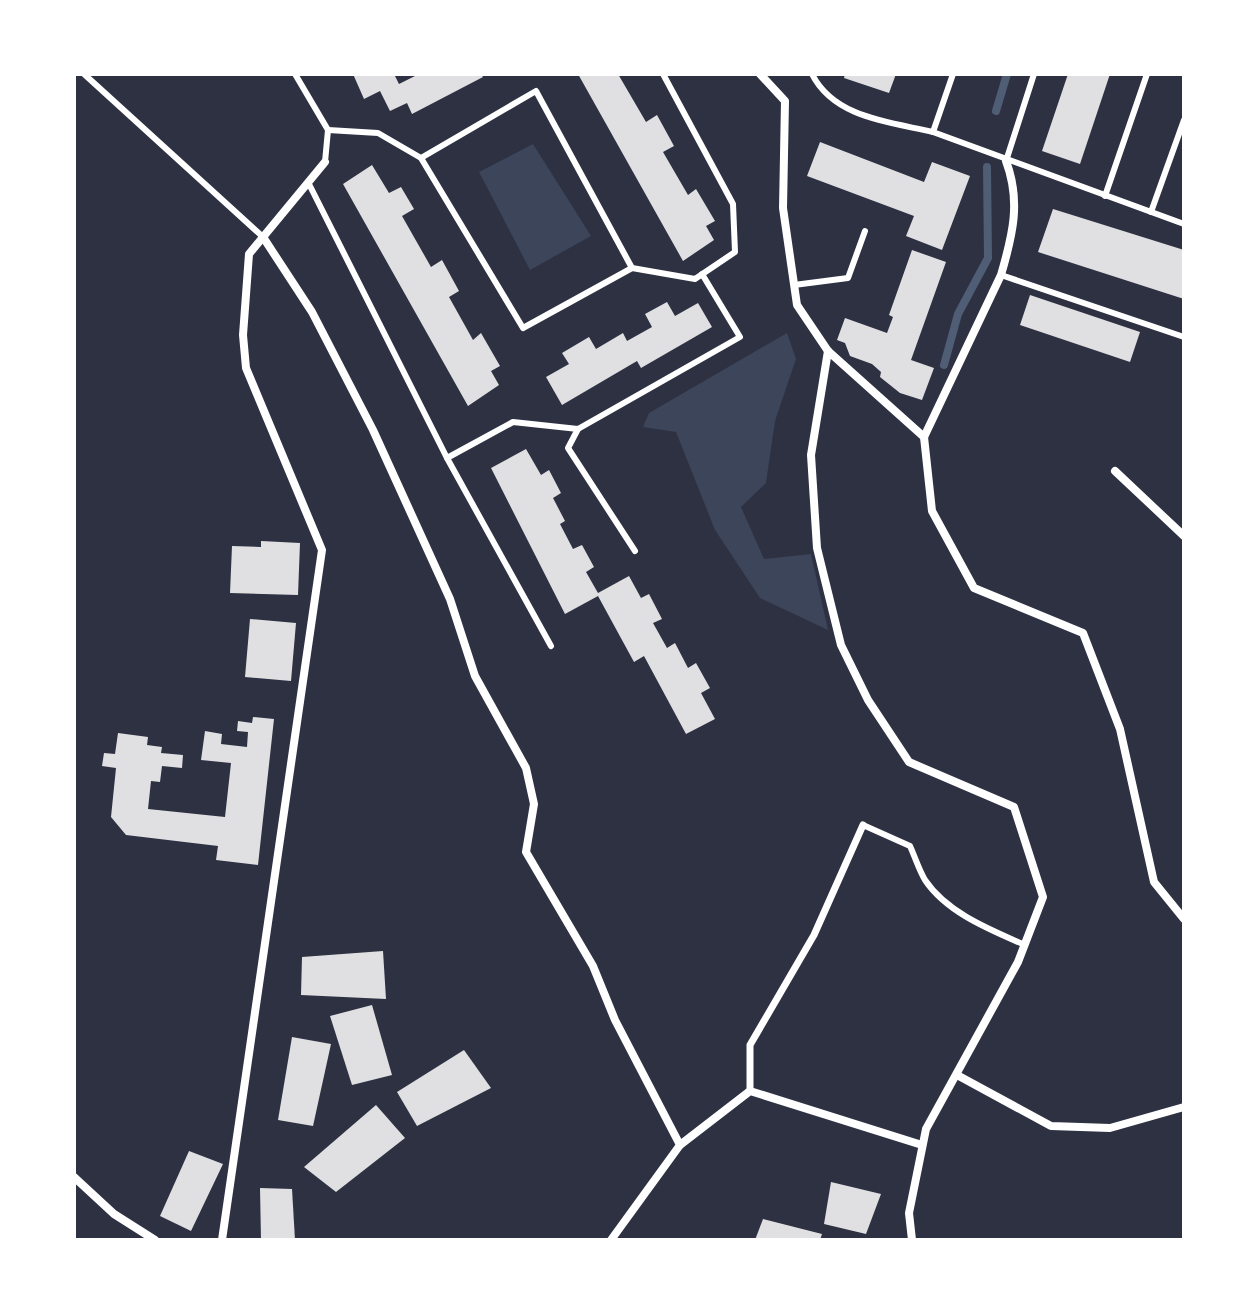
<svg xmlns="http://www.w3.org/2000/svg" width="1258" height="1314" font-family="Spectral,serif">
<rect width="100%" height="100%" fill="#2d3142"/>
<g fill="#3c4559">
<polygon points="533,144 591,236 530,270 479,172"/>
<polygon points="787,333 796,359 775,421 766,483 741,507 764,559 811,554 828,630 760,598 715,530 676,432 643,427 649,413"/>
</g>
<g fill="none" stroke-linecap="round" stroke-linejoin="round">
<g stroke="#4f5d75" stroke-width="8">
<polyline points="996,111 1007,74"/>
<polyline points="944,365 958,314 988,258 987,167"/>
</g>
</g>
<g fill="#e0e0e3">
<polygon points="353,74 394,74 399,84 419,74 481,74 483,77 412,114 407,103 390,111 380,91 364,99"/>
<polygon points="578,74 618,74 646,122 657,115 674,146 663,152 688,195 696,189 715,221 706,226 714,240 683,261"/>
<polygon points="845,74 896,74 889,93 844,78"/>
<polygon points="1068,74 1110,74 1080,164 1042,151"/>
<polygon points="820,142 924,182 932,162 970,176 942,250 906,236 914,216 807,176"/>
<polygon points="372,165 389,193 401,187 414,209 402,216 431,267 442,260 459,291 449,297 473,340 481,333 500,366 491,371 499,385 468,406 343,184"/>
<polygon points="1053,209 1184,250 1184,299 1038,252"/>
<polygon points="912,250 946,262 911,360 934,368 922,400 900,393 880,377 881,372 872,364 850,356 845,343 837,340 845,318 887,333 893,317 889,315"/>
<polygon points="1030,295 1140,332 1130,362 1020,325"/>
<polygon points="667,302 675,316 698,303 712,327 641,368 637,361 562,405 546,377 569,364 562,353 589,337 596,349 623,333 627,341 652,327 645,314"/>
<polygon points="526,449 541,475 549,470 561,493 553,498 565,521 560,524 573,549 582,545 594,567 586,572 598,593 629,576 641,598 649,594 662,619 653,623 667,648 675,643 688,668 696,663 710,688 701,693 715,719 686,734 644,656 634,662 598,596 565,614 491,468"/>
<polygon points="261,541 300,543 298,595 230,593 232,546 261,547"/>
<polygon points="250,619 296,623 291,681 245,677"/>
<polygon points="253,717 274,719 258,865 216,860 218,846 126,835 111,817 116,768 102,766 104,753 115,754 118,733 148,737 147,745 162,747 161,753 183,755 182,768 162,766 160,782 151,781 148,809 225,817 231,763 201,760 205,731 222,734 221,744 247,747 248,732 237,731 238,721 252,723"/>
<polygon points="383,951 386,999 301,995 302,957"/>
<polygon points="372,1005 392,1075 352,1085 330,1016"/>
<polygon points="292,1037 331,1044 313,1126 278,1120"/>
<polygon points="464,1050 491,1088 417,1126 397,1092"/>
<polygon points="376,1105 405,1138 336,1192 304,1167"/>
<polygon points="189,1151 223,1164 191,1231 160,1216"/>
<polygon points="831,1182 881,1194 866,1234 824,1224"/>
<polygon points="260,1188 292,1189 295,1240 261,1240"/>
<polygon points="763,1219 822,1234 820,1240 755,1240"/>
</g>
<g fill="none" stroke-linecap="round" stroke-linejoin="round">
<g stroke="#fff" stroke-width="6">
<polyline points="84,74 263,237"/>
<polyline points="295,74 328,130 325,162"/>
<path d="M812,74C834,118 890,122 933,132"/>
<polyline points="953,74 933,132 1184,224"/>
<polyline points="328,130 378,133 421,158 536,91 632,268 695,279 735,252 733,204 663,74"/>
<polyline points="421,158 523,328 632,268"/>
<polyline points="1006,161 1034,74"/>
<polyline points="309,184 447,458 551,646"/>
<polyline points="1105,196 1147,74"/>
<polyline points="1151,212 1184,120"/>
<polyline points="1001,275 1184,337"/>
<polyline points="794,285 848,278 865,231"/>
<polyline points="578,429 568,448 635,551"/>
<polyline points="447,458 513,422 578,429 740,337 702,274"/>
<path d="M863,825L910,846C915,857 919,870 925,880C947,913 991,930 1025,945"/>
</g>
<polyline stroke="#fff" stroke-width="7" points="750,1091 750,1045 814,935 863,825"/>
<g stroke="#fff" stroke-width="8">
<polyline points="760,74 785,101 783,208 797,305 828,351 924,437"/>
<path d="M1006,161C1021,201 1013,234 1001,275L924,437L932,511L974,588L1083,633L1120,729L1154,882L1184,919"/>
<polyline points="263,237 312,312 373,430 450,599 475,676 526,768 534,804 526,852 593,966 615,1020 680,1145 611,1240"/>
<polyline points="828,351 811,455 817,548 841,645 868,700 909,762 1014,807 1043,897 1018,962 926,1129 909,1213 912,1240"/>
<polyline points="1115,471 1184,536"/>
<polyline points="957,1075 1051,1126 1110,1128 1184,1107"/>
<polyline points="680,1145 750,1091 922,1145"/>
<polyline points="74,1177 114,1214 155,1240"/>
<polyline points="222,1240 322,550 246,368 243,335 249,254 325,162"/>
</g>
</g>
<rect width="1258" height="1314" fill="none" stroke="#ffffff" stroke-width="152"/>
</svg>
